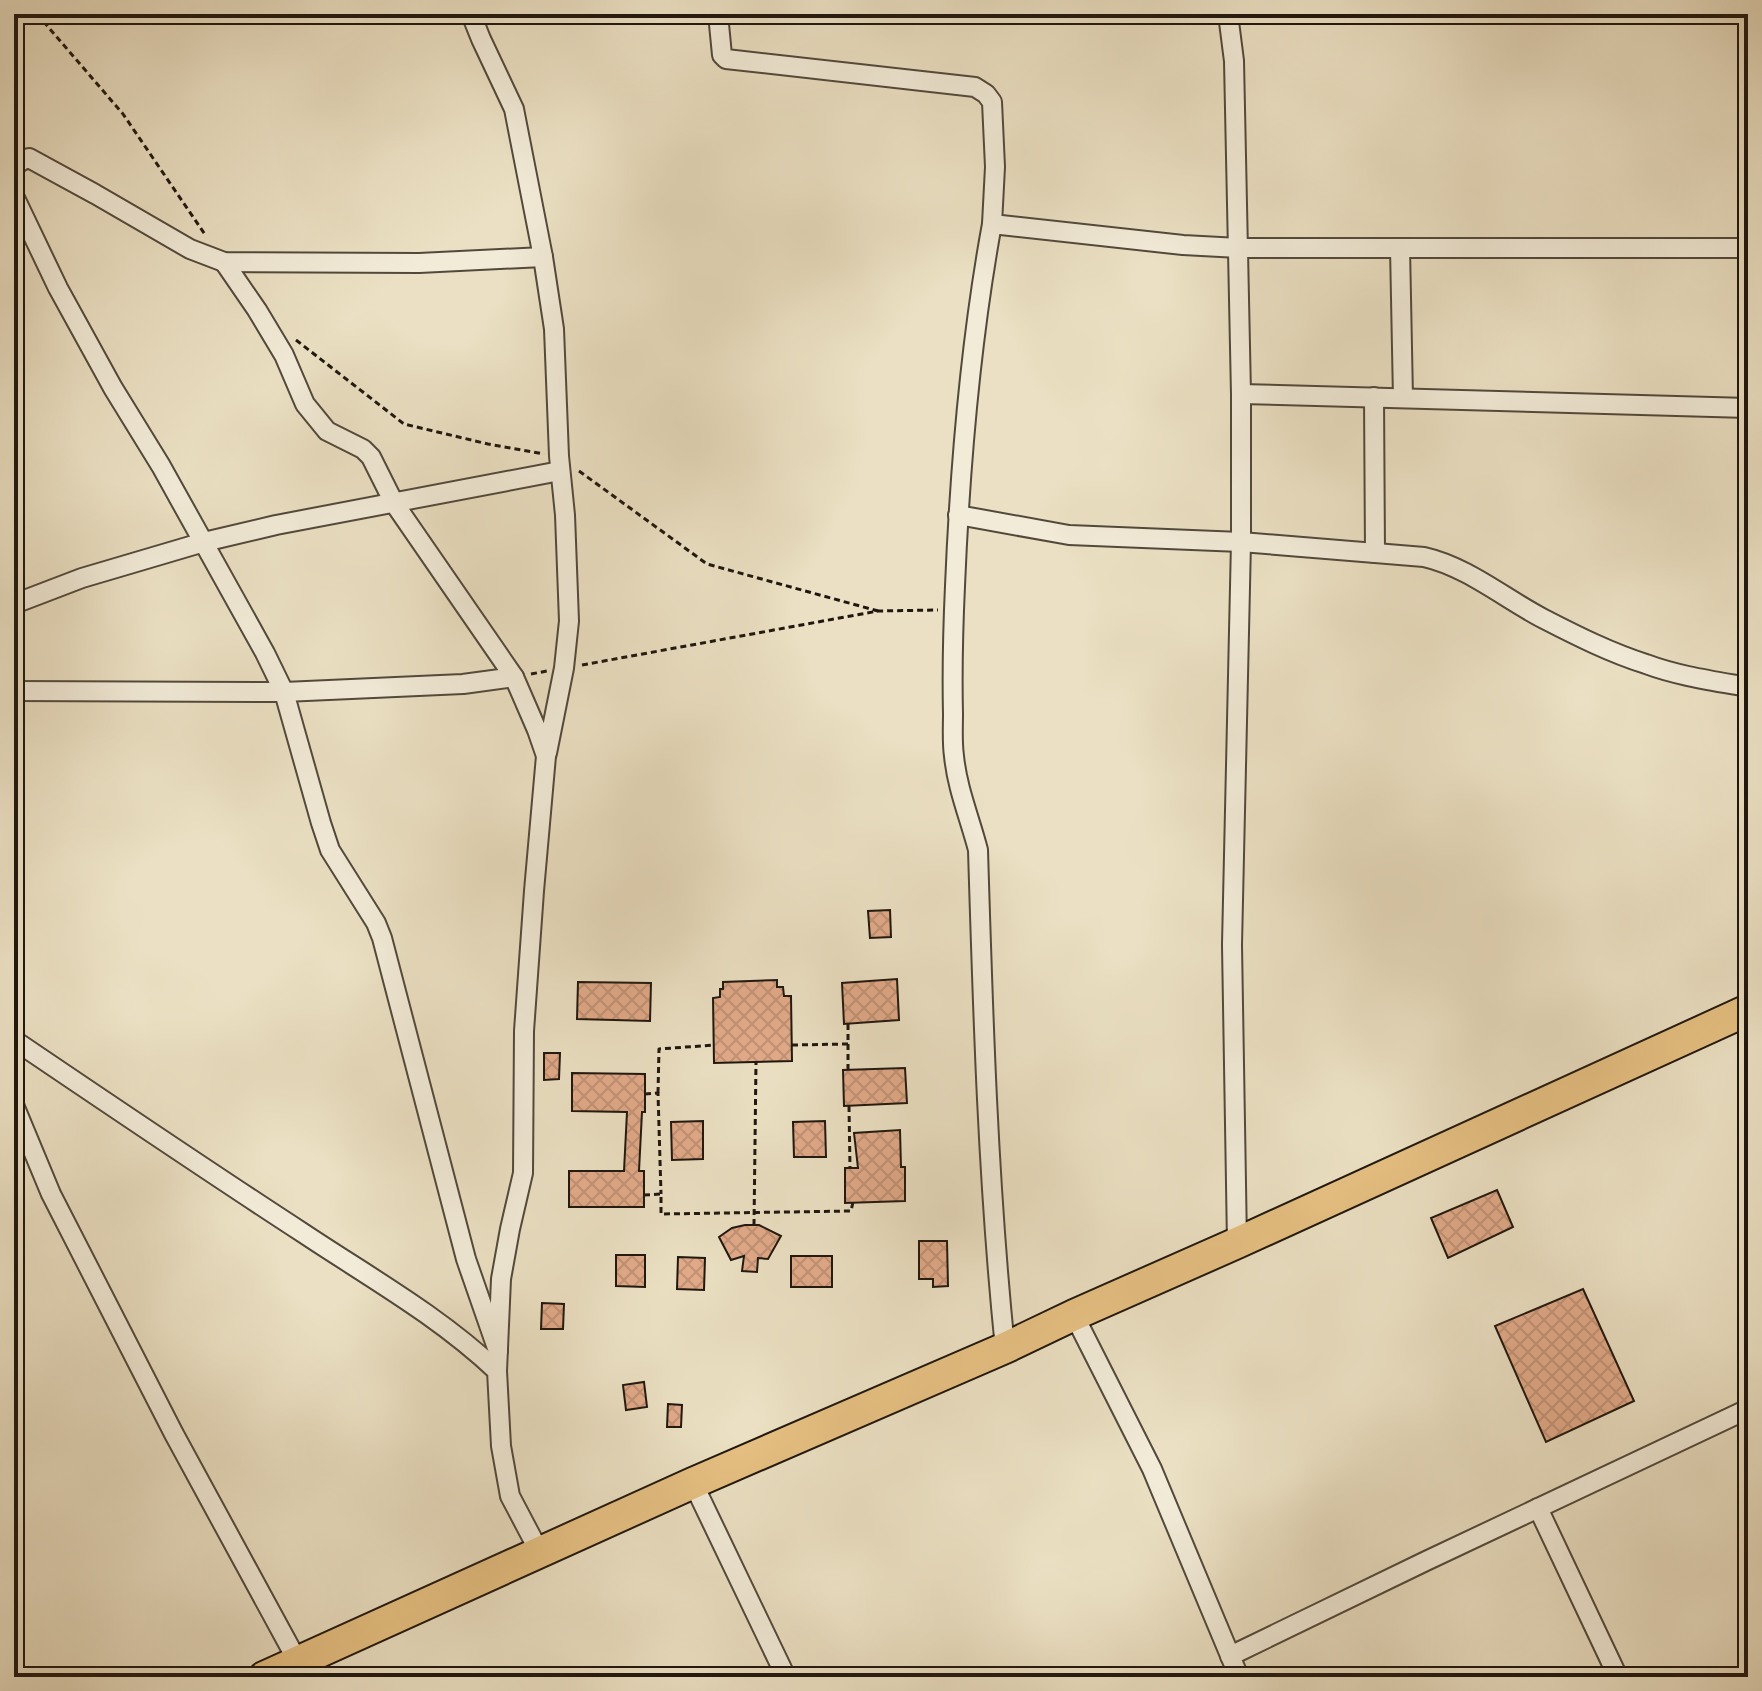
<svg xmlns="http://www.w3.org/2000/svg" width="1762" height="1691" font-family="'IM FELL Great Primer',serif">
<defs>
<pattern id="building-cross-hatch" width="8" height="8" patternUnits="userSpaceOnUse" patternTransform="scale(2)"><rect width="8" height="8" fill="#e2aa89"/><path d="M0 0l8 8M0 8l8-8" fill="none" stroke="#c19275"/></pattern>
</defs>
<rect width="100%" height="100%" fill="#ebe0c3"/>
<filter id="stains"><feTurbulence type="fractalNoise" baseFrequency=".0025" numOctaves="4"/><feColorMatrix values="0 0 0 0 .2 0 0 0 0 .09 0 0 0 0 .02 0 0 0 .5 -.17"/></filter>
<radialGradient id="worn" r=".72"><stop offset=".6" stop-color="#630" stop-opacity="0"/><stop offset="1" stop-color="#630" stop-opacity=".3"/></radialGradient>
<g fill="url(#building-cross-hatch)" stroke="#1f170f" stroke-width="2">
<polygon points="890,910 891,937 870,938 868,911"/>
<polygon points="897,979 899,1020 844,1024 842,983"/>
<polygon points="777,980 777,987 783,987 784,996 791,996 792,1061 714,1063 713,998 720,997 720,989 723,989 723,982"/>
<polygon points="578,982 651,983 650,1021 577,1019"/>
<polygon points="544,1053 560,1053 559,1079 544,1080"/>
<polygon points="905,1068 907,1103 844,1106 843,1070"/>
<polygon points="572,1073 645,1074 645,1112 642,1112 639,1171 644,1171 644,1207 569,1207 569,1171 624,1171 627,1112 572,1111"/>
<polygon points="703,1121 703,1159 672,1160 671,1122"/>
<polygon points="825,1121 826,1157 794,1157 793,1122"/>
<polygon points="900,1130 901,1167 905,1167 905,1201 845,1203 845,1168 858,1168 854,1133"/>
<polygon points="1497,1190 1513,1227 1448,1258 1431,1218"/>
<polygon points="745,1225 759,1225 781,1236 768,1259 758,1258 757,1272 742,1271 744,1256 731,1260 719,1237 732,1228"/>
<polygon points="919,1241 947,1241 948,1286 933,1287 933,1279 919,1279"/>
<polygon points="616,1255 645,1255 645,1287 616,1286"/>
<rect x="791" y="1256" width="41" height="31"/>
<polygon points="678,1257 705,1258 704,1290 677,1289"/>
<polygon points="1583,1289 1634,1401 1546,1442 1495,1326"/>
<polygon points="542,1303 564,1304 563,1329 541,1329"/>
<polygon points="644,1382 647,1407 626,1410 623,1385"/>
<polygon points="668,1404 682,1405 681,1427 667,1427"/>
</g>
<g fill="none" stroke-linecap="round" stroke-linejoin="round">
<defs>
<g id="minor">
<polyline points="471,14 481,39 514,109 543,257 554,329 559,456 565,515 569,621 564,668 547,753"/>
<polyline points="718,14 722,55 726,59 975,87 986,94 992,102 995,167 992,224 1183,245 1239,248 1748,248"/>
<polyline points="1228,14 1234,61 1241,394 1241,542 1232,945 1237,1243"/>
<polyline points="14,166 23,160 29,158 95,194 190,249 224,262 419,263 543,257"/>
<polyline points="14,196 58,288 113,388 161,466 265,653 284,692 321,823 330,850 376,923 382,938 466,1259 498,1351"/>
<path d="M992,224C970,344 960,465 955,586C953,629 952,671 953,714C953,728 952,742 954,756C957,788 970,819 978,850C983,1016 988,1182 1005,1348"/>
<polyline points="1400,248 1403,398"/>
<polyline points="224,262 257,310 284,355 305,404 327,431 363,449 371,457 394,503 514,677 537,730 546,756 534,891 524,1031 523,1173 510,1229 501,1279 497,1371"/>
<polyline points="1241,394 1748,408"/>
<polyline points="1374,397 1375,553"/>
<path d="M958,515L1069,535L1241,542L1424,557C1468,567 1505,599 1544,619C1577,636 1611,653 1646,664C1678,676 1714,681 1748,687"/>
<polyline points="14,604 82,578 204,542 276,525 560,471"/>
<polyline points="14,691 284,692 463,684 514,677"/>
<path d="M14,1040C110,1105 206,1170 303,1233C369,1277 439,1316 497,1371L501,1446L510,1496L540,1553"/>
<polyline points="14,1105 51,1194 174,1434 298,1662 304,1677"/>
<polyline points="1074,1315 1152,1469 1239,1677"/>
<polyline points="693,1483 786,1677"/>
<polyline points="1538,1508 1618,1677"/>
<polyline points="1230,1656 1426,1561 1748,1409"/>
</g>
<polyline id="trunk" points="264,1677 693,1483 1005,1348 1074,1315 1237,1243 1748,1010"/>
</defs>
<use href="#minor" stroke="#52493c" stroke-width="22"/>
<use href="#trunk" stroke="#1f170f" stroke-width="34"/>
<g stroke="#1f170f" stroke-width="3" stroke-dasharray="6 4" stroke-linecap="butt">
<polyline points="37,14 123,114 206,236"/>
<polyline points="296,340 404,424 488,444 544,454"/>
<polyline points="579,471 707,564 878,611"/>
<polyline points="582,665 878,611 938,610"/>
<polyline points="531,674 547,671"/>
<polyline points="848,1044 848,1070"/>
<polyline points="792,1045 848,1044 848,1024"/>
<polyline points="658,1093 659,1049 714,1045"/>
<polyline points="645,1094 658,1093 661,1194"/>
<polyline points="849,1106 850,1168"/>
<polyline points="644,1195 661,1194 661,1214 851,1211 853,1202"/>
<polyline points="754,1225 756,1062"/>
</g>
<use href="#minor" stroke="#f2ebd8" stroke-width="18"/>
<use href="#trunk" stroke="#e6c082" stroke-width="30"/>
</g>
<rect width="1762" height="1691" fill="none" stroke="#ebe0c3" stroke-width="48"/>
<rect x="16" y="16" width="1730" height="1659" fill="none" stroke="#1f170f" stroke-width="4"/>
<rect x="24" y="24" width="1714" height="1643" fill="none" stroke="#1f170f" stroke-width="2"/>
<rect width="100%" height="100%" filter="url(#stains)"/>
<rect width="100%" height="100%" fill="url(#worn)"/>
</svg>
